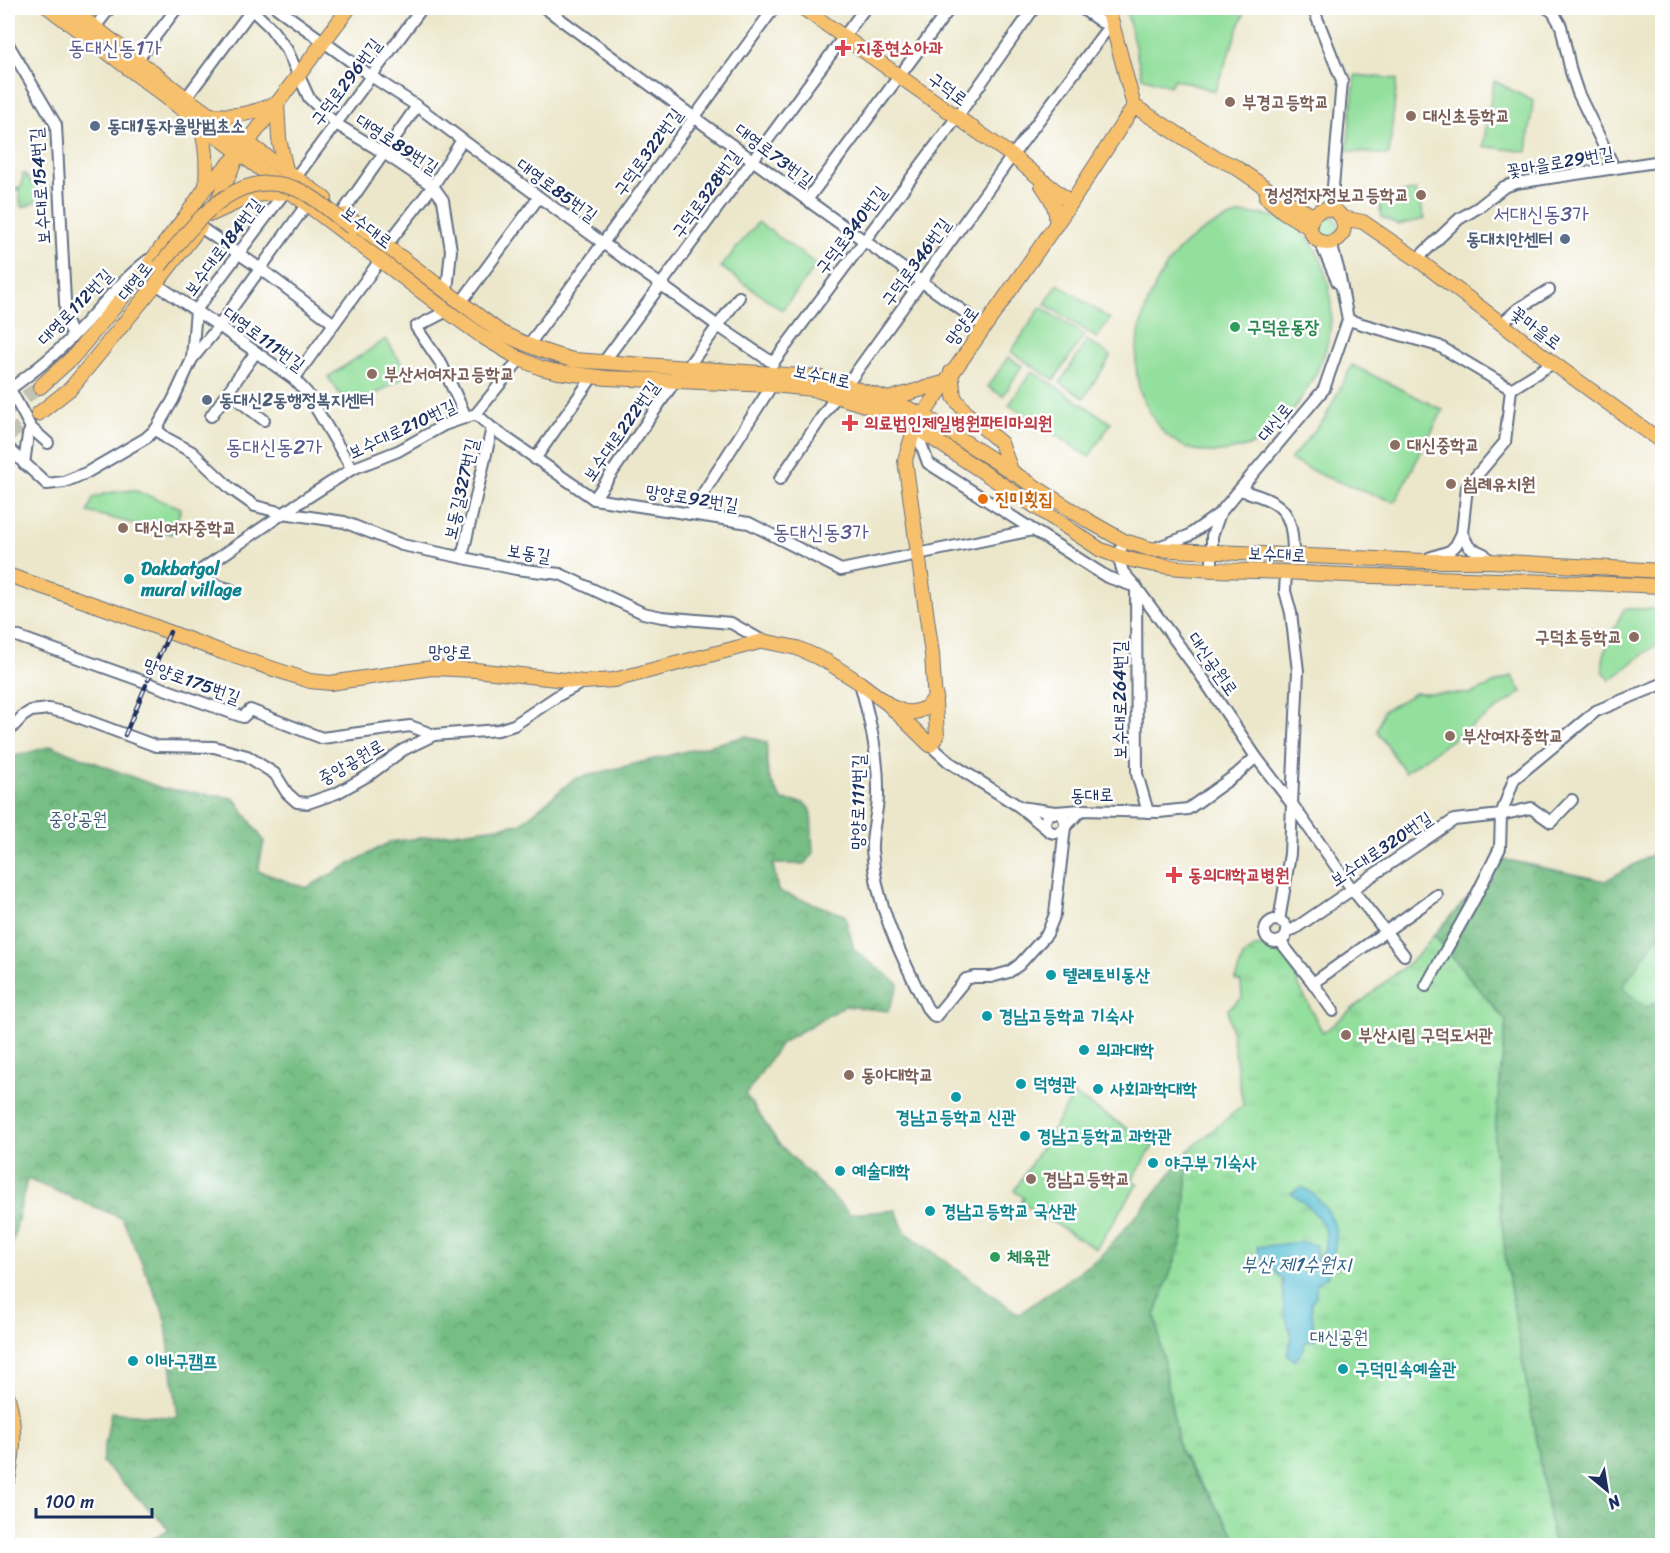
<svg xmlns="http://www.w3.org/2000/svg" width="1670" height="1553" font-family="Sriracha,'Poor Story',sans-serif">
<defs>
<pattern id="grass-tufts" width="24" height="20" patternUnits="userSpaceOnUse" patternTransform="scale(1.5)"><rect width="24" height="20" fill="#93df9c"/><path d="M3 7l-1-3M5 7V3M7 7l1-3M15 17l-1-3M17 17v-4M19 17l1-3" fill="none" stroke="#7ec089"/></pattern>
<pattern id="forest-crowns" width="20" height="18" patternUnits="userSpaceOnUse" patternTransform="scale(1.5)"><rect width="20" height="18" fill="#76be84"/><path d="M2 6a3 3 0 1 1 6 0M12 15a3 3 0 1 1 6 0" fill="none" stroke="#609b6f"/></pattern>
</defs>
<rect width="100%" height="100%" fill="#fff"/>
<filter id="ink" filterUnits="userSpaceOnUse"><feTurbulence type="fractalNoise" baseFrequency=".0167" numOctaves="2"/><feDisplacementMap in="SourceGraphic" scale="12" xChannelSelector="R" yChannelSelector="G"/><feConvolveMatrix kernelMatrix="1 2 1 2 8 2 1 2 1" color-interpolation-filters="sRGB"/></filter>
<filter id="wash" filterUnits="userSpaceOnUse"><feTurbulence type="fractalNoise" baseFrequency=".008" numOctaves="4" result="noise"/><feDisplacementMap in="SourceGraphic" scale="24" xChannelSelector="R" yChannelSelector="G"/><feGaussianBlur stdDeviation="1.35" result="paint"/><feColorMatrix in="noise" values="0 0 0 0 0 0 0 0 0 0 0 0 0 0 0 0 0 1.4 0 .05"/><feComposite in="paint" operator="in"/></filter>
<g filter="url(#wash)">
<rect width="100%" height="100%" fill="#ece7cb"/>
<g fill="url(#grass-tufts)" stroke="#57877d" stroke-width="1.5">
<path d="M23,174H25L32,184L38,183L40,187H51V192H43C39,201 32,206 21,207L19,189L16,190V188L22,186Z"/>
<circle cx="1327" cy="226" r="11"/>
<polygon points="1434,935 1506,1021 1494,1141 1506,1263 1554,1545 1241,1545 1180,1452 1155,1315 1183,1238 1189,1150 1243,1105 1228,1009 1242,998 1241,982 1235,980 1243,957 1254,947 1285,946 1298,984 1323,1033 1417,956"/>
</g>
<g fill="url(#forest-crowns)" stroke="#487671" stroke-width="1.5">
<path d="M747,736L767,743C766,771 766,776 782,800L804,803L811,810L813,855L804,864H773L778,891L845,915L854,950L899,984L888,1011L844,1006L781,1043L746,1095L779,1144L850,1214L896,1210L904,1231L1019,1314L1101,1256L1152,1197L1189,1150L1183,1238L1155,1315L1180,1452L1241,1545H143L169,1529L102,1462L111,1412L178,1418L165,1316L122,1218L27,1179L8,1263V758L52,746L161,788L234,798L264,841L258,871L306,888L390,842L520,824L574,779Z"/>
<polygon points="1662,849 1662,1545 1554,1545 1506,1263 1494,1141 1506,1021 1434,935 1503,859 1605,881"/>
</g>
<g fill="#93df9c" stroke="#57877d" stroke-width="1.5">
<polygon points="1126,8 1246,8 1215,91 1174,79 1170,86 1142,77"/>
<polygon points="1355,75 1397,79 1389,155 1347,151"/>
<polygon points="1494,81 1533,101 1527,152 1483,146"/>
<polygon points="1416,190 1425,219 1398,225 1382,217 1378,199"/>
<path d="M1240,214C1253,214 1265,214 1276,217C1324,231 1338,297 1328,340C1323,363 1310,386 1296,405C1286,419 1274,435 1258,442C1249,447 1237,449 1227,451C1206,455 1184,450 1168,436C1160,430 1154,420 1149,411C1147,405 1143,400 1141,394C1126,349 1149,280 1182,247C1199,231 1218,221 1240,214Z"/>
<polygon points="758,222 817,265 782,310 721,267"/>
<polygon points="1058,284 1110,319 1097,338 1045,304"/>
<polygon points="1041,307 1084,335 1054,380 1011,352"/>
<polygon points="386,339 408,374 351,410 328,377"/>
<polygon points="1087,340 1111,356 1084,398 1060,383"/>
<polygon points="1008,357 1022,366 1003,396 988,387"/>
<polygon points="1352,365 1443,410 1395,502 1326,477 1290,460 1325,418"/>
<polygon points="1032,371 1111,423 1089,457 1009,405"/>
<polygon points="133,490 181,508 173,534 88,512 93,498 107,493"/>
<path d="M1624,609H1655L1662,631V640L1610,680C1608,677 1606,675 1604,672C1598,657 1617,623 1624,609Z"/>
<polygon points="1512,676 1522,692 1405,772 1377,731 1383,711 1415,693 1471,694"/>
<polygon points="1662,930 1662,999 1646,1007 1622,988"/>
<polygon points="1074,1095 1154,1145 1132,1180 1138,1184 1096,1249 1021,1203 1024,1198 1014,1191"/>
</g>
<path fill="#58c0d5" stroke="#3a789a" stroke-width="1.5" d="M1301,1187C1311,1191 1316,1196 1323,1205C1344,1230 1335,1248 1327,1277L1316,1283V1296L1311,1303L1315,1340L1305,1342L1304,1349L1295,1361L1287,1354L1292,1337L1284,1312L1283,1280L1259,1255L1257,1247L1301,1242L1316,1245L1317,1261C1319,1257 1323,1252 1325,1248C1332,1224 1308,1205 1291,1193Z"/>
</g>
<g filter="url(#ink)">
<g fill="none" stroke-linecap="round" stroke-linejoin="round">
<g stroke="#c2c2b5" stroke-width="14" stroke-dasharray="14 7" stroke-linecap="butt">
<polyline points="8,409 40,387"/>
<polyline points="8,435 38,414"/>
</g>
<defs>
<g id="minor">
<polyline points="250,8 270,27 287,50 309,98 336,124 384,153 433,186 443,200 451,250 447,291"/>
<polyline points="277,8 371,76 417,106 539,197 718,326 773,363"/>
<polyline points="545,8 807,200 984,326"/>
<polyline points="1313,8 1342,81 1331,210"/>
<polyline points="1547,8 1553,12 1561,26 1571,72 1578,93 1611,161 1610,169"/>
<polyline points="95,27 110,8"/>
<polyline points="8,44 56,125 66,321 72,337"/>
<polyline points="137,60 177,8"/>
<polyline points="186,98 253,8"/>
<polyline points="296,177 422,8"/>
<polyline points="807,200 950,8"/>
<polyline points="342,213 417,106"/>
<polyline points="200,227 261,269 333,323"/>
<polyline points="1320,242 1338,283"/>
<polyline points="386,246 433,186 462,140"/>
<polyline points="1417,259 1459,219 1479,207 1504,187 1516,183 1662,161"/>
<polyline points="156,284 219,326 294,379 307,393 352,469"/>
<polyline points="462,301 539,197"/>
<polyline points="447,311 416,327 442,365 466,417"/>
<polyline points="1348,320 1439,346 1511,389"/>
<polyline points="1501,324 1518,309 1549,290"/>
<polyline points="528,346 774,8"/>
<polyline points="192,358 196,310 284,193"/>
<polyline points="603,363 865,8"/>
<polyline points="773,363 957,117 1034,8"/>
<polyline points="687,368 739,297"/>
<polyline points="294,379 381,259"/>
<polyline points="846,386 1012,156 1104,33 1112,27 1101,22 1081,8"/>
<polyline points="1511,389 1553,363"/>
<polyline points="228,392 264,420"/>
<polyline points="476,414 492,428 594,499 749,523 841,570 1033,530"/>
<polyline points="211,416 256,352"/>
<polyline points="915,427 928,463 1107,577 1136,587 1137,774 1148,812"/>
<polyline points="156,429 166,438 192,452 231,489 255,506 283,513 344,522 402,545 516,569 560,574 643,613 662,617 731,623 763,641"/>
<path d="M48,443L31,428L10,389C32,373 53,357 72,337C97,312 119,282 148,260"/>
<polyline points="8,448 47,484 64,482 86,473 146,438 156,429 173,400 192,359 219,326 307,204"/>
<polyline points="535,459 593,376"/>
<polyline points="24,464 28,435 31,428"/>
<polyline points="780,479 836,396"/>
<path d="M1240,490C1282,502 1293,509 1293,555"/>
<polyline points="594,499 675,381"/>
<polyline points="690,514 772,385"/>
<polyline points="1462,533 1469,547 1484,554 1490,561"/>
<polyline points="1124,541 1118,557 1123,572 1136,587 1200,674 1256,757 1292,804 1290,854 1279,921"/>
<polyline points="1158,547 1188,536 1220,513"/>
<polyline points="462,557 492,428"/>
<polyline points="1429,558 1450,551 1456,545 1462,533 1467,487 1505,442 1511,389"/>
<polyline points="1212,569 1212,536 1220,513 1324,389 1348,320 1339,272 1331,243"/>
<polyline points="1286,573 1285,591 1291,613 1298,671 1292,804 1352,889 1404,955"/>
<path d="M230,589C215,586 208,583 201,570L294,506L352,469L398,451L444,425L476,414L520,359"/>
<polyline points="8,633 243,717 250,710 322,738 410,726 434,735"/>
<path d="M860,683C870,720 879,757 878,795C878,813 871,832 872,850C876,908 902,957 927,1008L935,1017L966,979L974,977H991L1009,972L1019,965L1047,934L1055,914L1065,827L1082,810"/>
<polyline points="8,732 23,716 31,711 49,709 67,713 156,746 214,747 247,756 275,774 287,793 297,802 308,803 337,793 369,775 403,750 434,735 498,730 514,725 559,695 583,682"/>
<polyline points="930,745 949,762 1020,807 1055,812 1082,810 1159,812 1188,809 1237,774 1256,757"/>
<polyline points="1020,807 1047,829"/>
<circle cx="1055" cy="823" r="10"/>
<circle cx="1276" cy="931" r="11"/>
<polyline points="1287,931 1294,929 1454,820 1501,815 1514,779 1596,711 1662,684"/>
<polyline points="1280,941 1313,983"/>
<polyline points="1426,986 1474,900 1500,848 1501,815 1531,808 1551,822 1572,800"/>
<polyline points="1333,1011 1313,983 1437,895"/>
</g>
<g id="major">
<path d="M49,8L447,311L483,337L520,359L541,368L558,372L607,378L772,385L813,389L881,410L915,427L1101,550C1159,574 1223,569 1285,572C1411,579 1537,580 1662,586"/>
<polyline points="70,8 186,98 325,199"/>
<polyline points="803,8 1012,156 1071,203"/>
<polyline points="8,9 9,8"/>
<polyline points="1134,106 1214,157 1234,166 1278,196 1313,216"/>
<path d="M210,115C237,117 252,114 277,103L279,139L286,170"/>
<path d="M200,124C207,146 207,164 206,187"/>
<path d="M1042,185C1051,198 1058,209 1056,225"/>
<polyline points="1266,197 1284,212 1310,228"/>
<circle cx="1327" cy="226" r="17"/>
<polyline points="214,209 235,161"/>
<polyline points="212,214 253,195 291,192"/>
<path d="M345,215L500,332C525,344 547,354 574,360L817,377L888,399L923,415L1087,520L1124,541L1150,549L1424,561H1490L1662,571"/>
<polyline points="1342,218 1363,222 1417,259 1553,363 1662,442"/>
<polyline points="951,372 954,397 966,413 1001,443 1012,473"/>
<polyline points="40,387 73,357 128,291 185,217 206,187 239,154 349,8"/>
<polyline points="888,399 943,383"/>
<polyline points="38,414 71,388 156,284 200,227"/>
<polyline points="8,575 116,612 222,652 310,681 330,683 432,668 475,670 583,682 614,680 763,641 797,648 826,661 860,683 888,704 930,745 937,736 932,654 905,460 915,427 923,415 1071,203 1134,106 1108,8"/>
<path d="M895,708C912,717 926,712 936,696"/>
<path d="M8,1397C16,1427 14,1451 8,1480"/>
</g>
</defs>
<use href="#minor" stroke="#646f84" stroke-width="14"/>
<use href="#major" stroke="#646f84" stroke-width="16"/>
<use href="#minor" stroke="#fff" stroke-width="10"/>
<use href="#major" stroke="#f7c06c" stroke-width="14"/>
<defs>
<g id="rail">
<polyline points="148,680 170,632"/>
<polyline points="125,735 146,685"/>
</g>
</defs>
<use href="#rail" stroke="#1b2f5e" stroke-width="4.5"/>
<use href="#rail" stroke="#fff" stroke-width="2" stroke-dasharray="7" stroke-linecap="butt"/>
<defs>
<path id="major-bridge" d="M160,266C195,223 238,160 303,192C321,201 336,217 352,228"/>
</defs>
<use href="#major-bridge" stroke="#646f84" stroke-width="16" stroke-linecap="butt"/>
<use href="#major-bridge" stroke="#f7c06c" stroke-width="14"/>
</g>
</g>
<g fill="#e0444e" stroke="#fff" stroke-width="2">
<path d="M840 39h6v6h6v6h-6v6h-6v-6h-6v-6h6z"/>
<path d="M847 414h6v6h6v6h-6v6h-6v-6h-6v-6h6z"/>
<path d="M1171 866h6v6h6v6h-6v6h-6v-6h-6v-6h6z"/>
</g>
<g fill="#8d6e63" stroke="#fff" stroke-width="2">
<circle cx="1230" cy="102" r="6"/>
<circle cx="1411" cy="116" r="6"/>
<circle cx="1421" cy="195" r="6"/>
<circle cx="372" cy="374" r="6"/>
<circle cx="1395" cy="445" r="6"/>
<circle cx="1451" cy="484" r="6"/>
<circle cx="123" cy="528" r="6"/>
<circle cx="1634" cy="637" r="6"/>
<circle cx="1450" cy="736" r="6"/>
<circle cx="1346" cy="1035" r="6"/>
<circle cx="849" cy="1075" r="6"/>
<circle cx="1031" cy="1179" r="6"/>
</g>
<g fill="#5c6f8a" stroke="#fff" stroke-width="2">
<circle cx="95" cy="126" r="6"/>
<circle cx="1565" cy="239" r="6"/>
<circle cx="207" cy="400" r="6"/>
</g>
<g fill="#2e9e5b" stroke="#fff" stroke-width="2">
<circle cx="1235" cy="327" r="6"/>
<circle cx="995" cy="1257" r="6"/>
</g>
<circle fill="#e8710a" stroke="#fff" stroke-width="2" cx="983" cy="499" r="6"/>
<g fill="#0f9aa8" stroke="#fff" stroke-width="2">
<circle cx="129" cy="579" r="6"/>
<circle cx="1051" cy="975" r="6"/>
<circle cx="987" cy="1016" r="6"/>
<circle cx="1084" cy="1050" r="6"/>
<circle cx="1021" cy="1084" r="6"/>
<circle cx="1098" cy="1089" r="6"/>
<circle cx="956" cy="1097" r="6"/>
<circle cx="1025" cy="1136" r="6"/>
<circle cx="1153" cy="1163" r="6"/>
<circle cx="840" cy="1171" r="6"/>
<circle cx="930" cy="1211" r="6"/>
<circle cx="133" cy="1361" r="6"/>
<circle cx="1343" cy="1369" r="6"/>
</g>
<g text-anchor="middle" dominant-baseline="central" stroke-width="5" stroke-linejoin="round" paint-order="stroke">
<g font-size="18" font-weight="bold" fill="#be3a42" stroke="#fff" text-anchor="start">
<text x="856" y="48">지종현소아과</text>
<text x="864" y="423">의료법인제일병원파티마의원</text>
<text x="1188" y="875">동의대학교병원</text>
</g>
<g font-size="18" fill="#1b2f5e" stroke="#fff">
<text transform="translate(346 82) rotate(-53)">구덕로296번길</text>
<text transform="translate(948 89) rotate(36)">구덕로</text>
<text transform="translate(397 144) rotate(33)">대영로89번길</text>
<text transform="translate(648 152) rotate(-54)">구덕로322번길</text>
<text transform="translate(774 155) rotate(37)">대영로73번길</text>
<text transform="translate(1560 162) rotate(-10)">꽃마을로29번길</text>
<text transform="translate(40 186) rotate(-94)">보수대로154번길</text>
<text transform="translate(557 190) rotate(36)">대영로85번길</text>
<text transform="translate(706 194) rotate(-54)">구덕로328번길</text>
<text transform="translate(367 227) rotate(37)">보수대로</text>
<text transform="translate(851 230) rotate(-53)">구덕로340번길</text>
<text transform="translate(223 247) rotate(-53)">보수대로184번길</text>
<text transform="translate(916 262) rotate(-54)">구덕로346번길</text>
<text transform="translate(135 281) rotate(-52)">대영로</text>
<text transform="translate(75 307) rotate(-46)">대영로112번길</text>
<text transform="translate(962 326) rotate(-54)">망양로</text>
<text transform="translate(1536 328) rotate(37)">꽃마을로</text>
<text transform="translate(264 339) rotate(36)">대영로111번길</text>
<text transform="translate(822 376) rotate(12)">보수대로</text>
<text transform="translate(1275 422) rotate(-51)">대신로</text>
<text transform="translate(402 429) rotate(-25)">보수대로210번길</text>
<text transform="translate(621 431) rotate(-55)">보수대로222번길</text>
<text transform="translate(461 489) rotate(-77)">보동길327번길</text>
<text transform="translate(692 498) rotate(9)">망양로92번길</text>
<text transform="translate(529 553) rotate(9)">보동길</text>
<text transform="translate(1277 554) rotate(3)">보수대로</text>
<text transform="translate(450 652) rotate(1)">망양로</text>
<text transform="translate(1213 664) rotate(55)">대신공원로</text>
<text transform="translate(192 681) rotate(20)">망양로175번길</text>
<text transform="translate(1120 700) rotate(-90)">보수대로264번길</text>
<text transform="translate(351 762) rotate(-30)">중앙공원로</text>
<text transform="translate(1092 795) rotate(-1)">동대로</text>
<text transform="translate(858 802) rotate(-89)">망양로111번길</text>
<text transform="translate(1381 849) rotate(-34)">보수대로320번길</text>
</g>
<g font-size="18" font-weight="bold" fill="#785e54" stroke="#fff" text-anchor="start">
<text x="1242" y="102">부경고등학교</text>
<text x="1423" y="116">대신초등학교</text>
<text x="1409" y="195" text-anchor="end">경성전자정보고등학교</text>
<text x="384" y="374">부산서여자고등학교</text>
<text x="1407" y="445">대신중학교</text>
<text x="1463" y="484">침례유치원</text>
<text x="135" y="528">대신여자중학교</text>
<text x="1622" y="637" text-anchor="end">구덕초등학교</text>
<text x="1462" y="736">부산여자중학교</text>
<text x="1358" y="1035">부산시립 구덕도서관</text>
<text x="861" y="1075">동아대학교</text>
<text x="1043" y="1179">경남고등학교</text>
</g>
<g font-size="18" font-weight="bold" fill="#4e5e75" stroke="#fff" text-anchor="start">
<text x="107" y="126">동대1동자율방범초소</text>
<text x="1553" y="239" text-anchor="end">동대치안센터</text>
<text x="219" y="400">동대신2동행정복지센터</text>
</g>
<g font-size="18" font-weight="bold" fill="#27864d" stroke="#fff" text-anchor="start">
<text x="1247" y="327">구덕운동장</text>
<text x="1007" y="1257">체육관</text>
</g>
<g font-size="18" font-weight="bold" fill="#c56008" stroke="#fff" text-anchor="start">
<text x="995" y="499">진미횟집</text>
</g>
<g font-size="18" font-weight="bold" fill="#0d838f" stroke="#fff" text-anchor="start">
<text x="141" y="569">Dakbatgol<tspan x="141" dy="21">mural village</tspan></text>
<text x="1063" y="975">텔레토비동산</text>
<text x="999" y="1016">경남고등학교 기숙사</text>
<text x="1096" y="1050">의과대학</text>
<text x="1033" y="1084">덕형관</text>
<text x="1110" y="1089">사회과학대학</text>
<text x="956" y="1117" text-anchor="middle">경남고등학교 신관</text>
<text x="1037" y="1136">경남고등학교 과학관</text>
<text x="1165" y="1163">야구부 기숙사</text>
<text x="852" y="1171">예술대학</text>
<text x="942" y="1211">경남고등학교 국산관</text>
<text x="145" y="1361">이바구캠프</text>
<text x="1355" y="1369">구덕민속예술관</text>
</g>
<g font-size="18" fill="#395b6e" stroke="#fff">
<text x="78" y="819">중앙공원</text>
<text x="1339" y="1337">대신공원</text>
</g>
<g font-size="20" font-style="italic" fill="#306288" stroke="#fff">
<text x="1296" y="1264">부산 제1수원지</text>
</g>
<g font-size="21" fill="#5c5c8e" stroke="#fff">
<text x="115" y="48">동대신동1가</text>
<text x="1541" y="214">서대신동3가</text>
<text x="274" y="447">동대신동2가</text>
<text x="821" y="532">동대신동3가</text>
</g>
</g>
<rect width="1670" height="1553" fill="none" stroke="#fff" stroke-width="30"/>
<g transform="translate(1607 1490) rotate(150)" stroke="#ffffff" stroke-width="4.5" paint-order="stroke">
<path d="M0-4.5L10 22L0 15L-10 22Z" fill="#1b2f5e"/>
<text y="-9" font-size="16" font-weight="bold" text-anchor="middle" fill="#1b2f5e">N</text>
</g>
<path d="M36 1508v9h116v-9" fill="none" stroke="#1b2f5e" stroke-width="3"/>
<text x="45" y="1508" font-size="18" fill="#1b2f5e" stroke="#ffffff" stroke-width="4.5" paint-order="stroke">100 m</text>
</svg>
